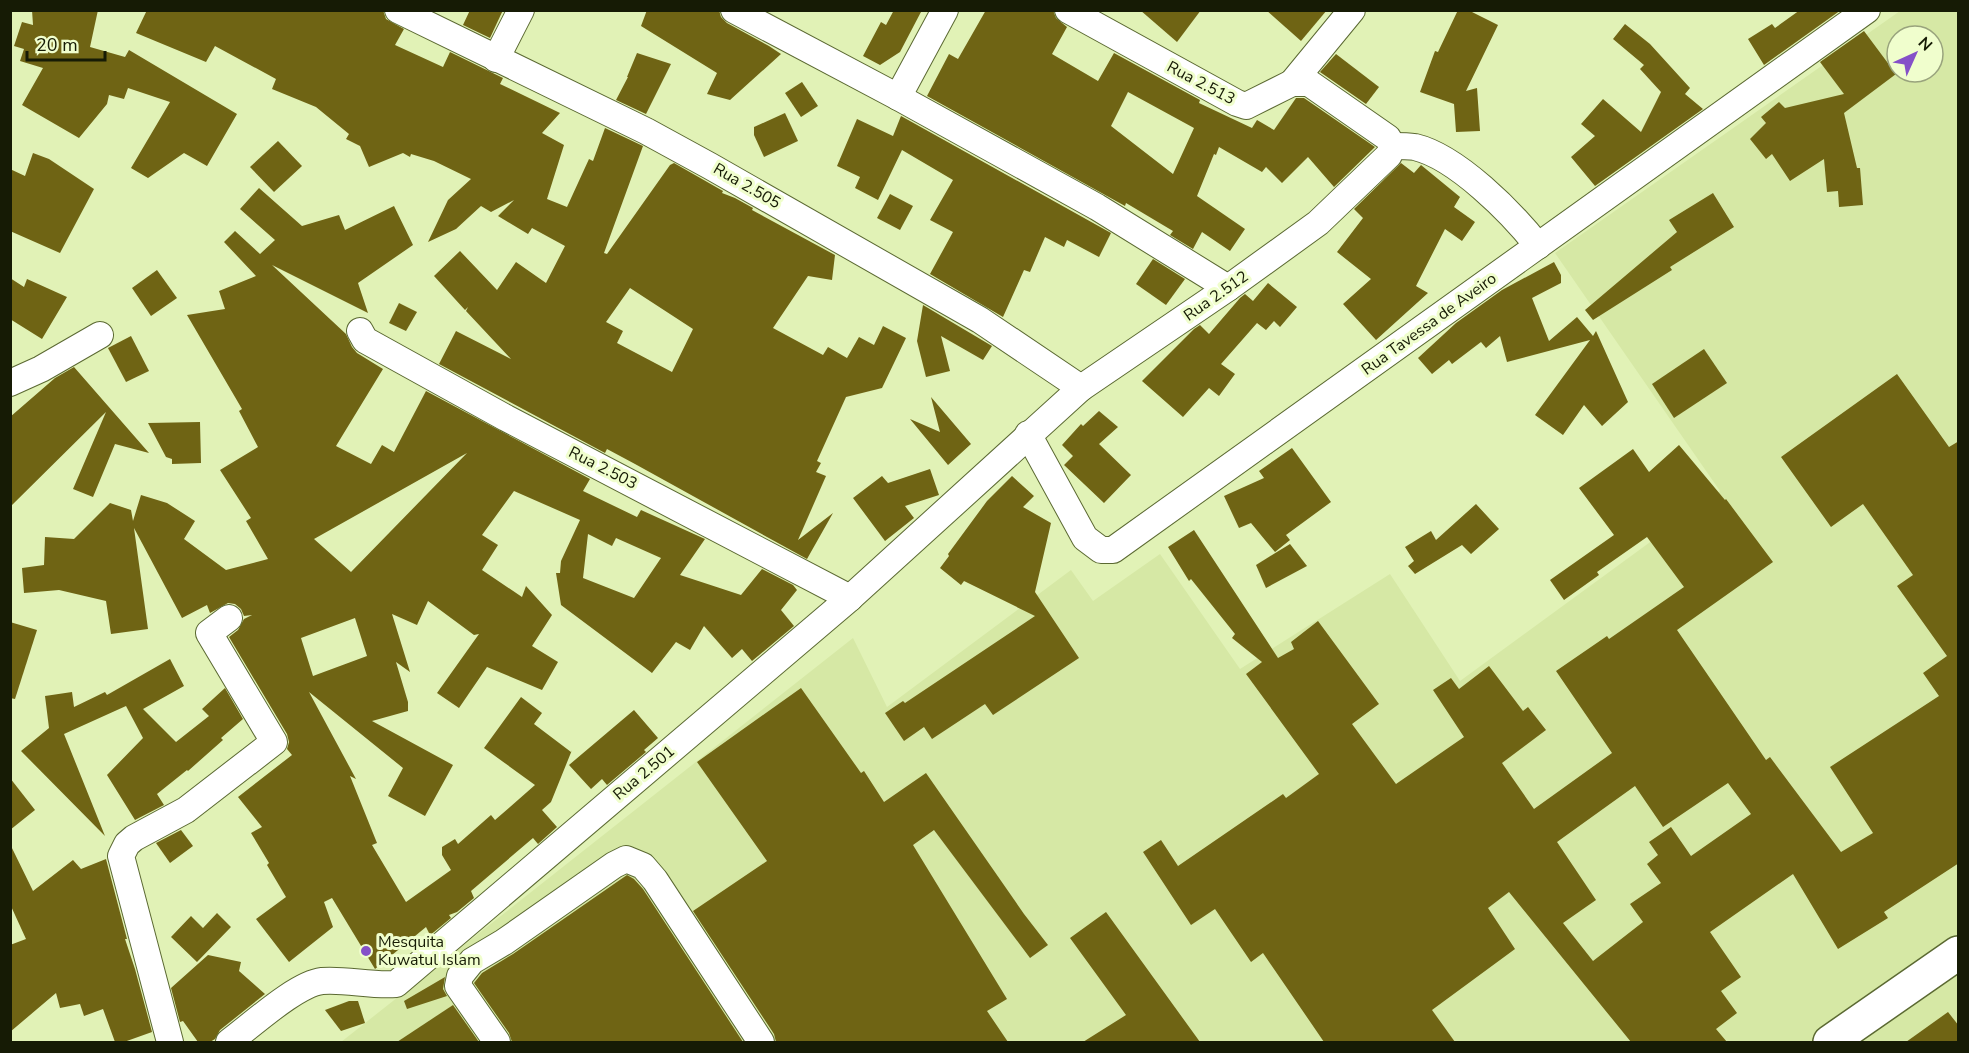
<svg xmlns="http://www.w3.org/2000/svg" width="1969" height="1053" font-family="'Nunito Sans',sans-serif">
<rect width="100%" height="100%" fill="#e1f2b6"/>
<path fill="#d6e8a5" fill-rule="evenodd" d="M1900,11H1958V1042H341L853,638L887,707L1071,570L1093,601L1160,554L1240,669L1390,574L1460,681L1720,491L1555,253ZM1897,36H1933V72H1897Z"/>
<g fill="#6f6414" fill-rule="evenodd">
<polygon points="32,10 98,10 90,47 125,57 129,50 237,114 207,166 184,153 148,178 131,168 170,102 128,88 124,99 109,95 107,104 79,138 22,105 43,68 20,61 24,49 14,46 22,22 33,25"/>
<path d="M147,10H383L386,19L404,29L395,45L443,67L450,52L503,78L500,84L560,113L542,133L564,145L547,199L567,207L589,159L593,161L605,128L643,146L604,253L607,254L670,165L674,163L723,191L722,193L735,198L753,208L752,210L835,255L832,280L808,276L773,328L823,355L828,347L847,358L859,337L874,345L883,326L906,338L882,388L846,397L817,461L821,463L816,472L826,476L798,540L833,513L807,559L635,464L607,449L605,453L439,364L456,331L511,359L466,311L468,307L465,310L434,276L460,251L497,290L516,262L546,283L565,246L532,228L528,234L498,216L514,200L491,212L481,206L456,229L428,242L448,200L471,179L434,161L411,154L410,157L403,153L369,167L360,146L346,139L349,134L316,107L272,89L276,79L215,46L206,62L136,33ZM630,288L693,329L672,372L617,343L623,331L606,322Z"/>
<polygon points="470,10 503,10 490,38 463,25"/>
<polygon points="647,10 719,10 721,17 727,23 769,46 781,54 730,100 707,94 717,73 641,26"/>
<polygon points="894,10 922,10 900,52 880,65 863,56 881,22 886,25"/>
<path d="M986,10H1053L1056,18L1067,27L1052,54L1098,81L1114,53L1200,100L1199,103L1252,128L1257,120L1274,130L1296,98H1304L1375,147L1334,187L1308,157L1282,183L1266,167L1262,172L1219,147L1216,155L1214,154L1197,196L1245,229L1230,251L1202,232L1193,249L1170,235L1173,231L1126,203L1125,206L927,96L949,54L958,59ZM1128,92L1194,128L1173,174L1111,126Z"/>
<polygon points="1140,10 1201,10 1177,42"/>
<polygon points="1266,10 1327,10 1301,41"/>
<polygon points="1458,10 1468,10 1498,25 1466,91 1477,88 1480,131 1456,132 1454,104 1420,92 1435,51 1438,52"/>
<polygon points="1800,10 1841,10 1764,65 1748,39 1772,24 1775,28"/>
<polygon points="1625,24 1650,44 1690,88 1685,94 1703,109 1595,186 1571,157 1595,136 1581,124 1603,99 1641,132 1661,92 1640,69 1644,65 1613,39"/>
<polygon points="1864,31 1896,74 1844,113 1857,168 1860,168 1863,205 1839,207 1838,191 1827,192 1824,159 1790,181 1772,154 1766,159 1750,139 1766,123 1761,117 1779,102 1785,108 1844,94 1820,62"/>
<polygon points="637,53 671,64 646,114 616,100 628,77 627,77"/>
<polygon points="1336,54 1379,87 1366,104 1320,72"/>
<polygon points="802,82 818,106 801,117 785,93"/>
<polygon points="785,113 798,141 764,157 754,135 754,127"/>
<polygon points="901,116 1111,233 1099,257 1067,240 1064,247 1045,237 1030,272 1024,270 1003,317 930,274 953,232 930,220 953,180 902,150 878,200 855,188 860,177 837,166 857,119 893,136"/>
<polygon points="278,141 302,166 274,192 250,167"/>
<polygon points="33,153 49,159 94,189 60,253 10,231 10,169 25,176"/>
<polygon points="1401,163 1414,173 1421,165 1460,197 1454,207 1475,222 1462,241 1445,229 1416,286 1428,293 1376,340 1343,304 1371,279 1337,252 1363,218 1354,209"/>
<path d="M259,188L302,226L339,215L345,230L394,206L413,245L358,283L368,313L272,265L346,334L352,347L357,353L383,369L336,446L371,464L382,445L394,452L426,391L590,479L583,491L637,517L641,510L705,539L680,575L741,595L762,569L793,585L797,590L781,610L794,626L752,661L742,649L732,658L704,626L690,650L676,642L652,673L561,605L556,573H560L561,561L580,520L514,491L482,535L498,545L482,570L522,597L526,586L552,615L532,646L558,662L542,690L487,667L459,708L437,693L479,634L474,635L428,601L417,625L392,614L410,672L396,662L408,702V711L372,721L453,765L425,816L388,796L403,768L309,692L356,779L350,776L377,843L372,845L406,902L451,870L442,855V847L455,839L458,844L491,815L495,820L535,785L484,748L521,697L542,713L534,724L571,752L572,750L551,802L542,810L557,827L538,844L533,838L471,891L474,898L457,912L449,915L451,918L434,932L430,935L426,927L375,969L332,898L324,902L333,927L289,962L256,919L286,897L267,865L269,863L251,833L262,827L238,797L292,755L287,749L289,742L287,734L229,637L238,630L244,619L252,615L244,616L241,609L235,604L228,603L210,613L207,605L182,618L134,528L148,629L111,634L106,601L59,590L24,593L22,568L44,565L45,537L74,539L110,503L131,510L133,521L141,495L167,503L195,521L184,539L226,570L268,559L246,521L251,518L220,470L258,447L239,411L242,409L187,315L225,309L219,291L256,276L224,242L235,231L260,254L275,240L240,209ZM467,453L351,572L314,539ZM588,534L612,546L616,538L661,558L634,598L583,578ZM355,618L367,656L313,676L301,638Z"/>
<polygon points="1713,193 1734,227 1670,267 1672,270 1593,320 1585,310 1677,232 1669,220"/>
<polygon points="890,194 913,206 900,230 877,218"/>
<polygon points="1153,259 1185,279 1166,305 1136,284"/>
<polygon points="1554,262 1561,275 1561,283 1532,298 1549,341 1577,317 1593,336 1596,331 1628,402 1602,426 1584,405 1563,435 1535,415 1590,340 1507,362 1500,336 1486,348 1481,342 1452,364 1449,360 1432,374 1418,358 1456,323 1502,290"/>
<polygon points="157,270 177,298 151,316 132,288"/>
<polygon points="10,278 24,287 27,279 67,297 42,339 10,319"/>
<polygon points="1268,283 1297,307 1280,327 1274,321 1266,330 1257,323 1221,364 1235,374 1219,396 1209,388 1183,417 1142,381 1194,329 1200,325 1209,334 1240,298 1245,294 1253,301"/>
<polygon points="399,303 417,312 406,331 389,323"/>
<polygon points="923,305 992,346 983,360 941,336 950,371 926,377 917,341"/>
<polygon points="131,336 149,371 126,382 108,348"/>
<polygon points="1704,349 1727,383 1674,418 1652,384"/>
<polygon points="74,367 149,453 115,444 93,497 73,489 106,412 10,507 10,417 55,378"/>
<path d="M1897,374L1949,447L1959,441V863L1884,912L1888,918L1838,949L1793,874L1710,932L1741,977L1721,991L1737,1013L1716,1029L1727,1042H1631L1509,892L1488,908L1515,949L1432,1010L1455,1042H1324L1263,953L1251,962L1215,909L1191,925L1143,852L1161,840L1178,866L1283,794L1286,798L1319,774L1246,674L1262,662L1232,638L1235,634L1191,579L1189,581L1168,547L1194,530L1278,658L1294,649L1291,642L1318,621L1379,704L1352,724L1396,784L1464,737L1433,690L1451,678L1459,689L1489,666L1523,711L1528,707L1546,730L1502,763L1534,809L1612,753L1556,671L1607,636L1609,639L1684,587L1647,537L1597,572L1599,575L1564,600L1550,580L1614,535L1579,488L1633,449L1649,472L1679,445L1725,500L1726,499L1773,562L1677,630L1766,760L1770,757L1841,852L1873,833L1830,767L1939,696L1923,673L1947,656L1897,586L1913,575L1863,504L1831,527L1781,457ZM1728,783L1751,814L1691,856L1671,827L1649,842L1658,855L1647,864L1661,883L1630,904L1643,922L1593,961L1563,923L1596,900L1557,842L1635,786L1663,827Z"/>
<polygon points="931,397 971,444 948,465 910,419 940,432"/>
<polygon points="1099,411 1118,427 1099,444 1131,475 1104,503 1064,465 1073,456 1062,445 1081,424 1083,426"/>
<polygon points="200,422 201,463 172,464 172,459 166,457 148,423"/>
<polygon points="1292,448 1331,502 1286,535 1290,540 1275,552 1251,523 1239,528 1224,496 1264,478 1259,471"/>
<polygon points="930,469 939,495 905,506 914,518 885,541 853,498 882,476 888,483"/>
<polygon points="1012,476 1034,496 1023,507 1051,523 1035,592 1079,658 993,715 985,704 932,739 924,727 904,741 885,713 903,701 905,703 1035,616 964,581 961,585 940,568 949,556 948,554 987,501"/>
<polygon points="1476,504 1499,529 1471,554 1462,545 1415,574 1408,566 1414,561 1405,547 1431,531 1436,540"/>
<polygon points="1290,544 1307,566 1266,588 1256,565"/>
<polygon points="10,622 37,630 15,699 10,698"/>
<polygon points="170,659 184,686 143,709 176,742 209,716 202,709 225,688 243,719 221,738 223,740 188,771 187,770 157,794 164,805 135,820 107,775 143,738 126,706 64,734 105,836 21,751 49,728 45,696 72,692 74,707 105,692 107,695"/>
<polygon points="801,688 861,773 864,771 884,802 926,773 1024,914 1048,945 1030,958 934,830 913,845 1007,999 987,1011 1008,1042 776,1042 774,1034 693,911 767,861 697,762"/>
<polygon points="634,710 658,738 644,750 646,752 607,785 602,779 591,789 569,765"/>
<polygon points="10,778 35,810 10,830"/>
<polygon points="181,830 193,846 170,863 156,843"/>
<polygon points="10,844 33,891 73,860 81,869 106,859 127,939 125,939 135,969 152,1032 124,1042 115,1042 103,1009 84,1016 80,1004 60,1008 56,993 10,1032 10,945 26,939 10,904"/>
<polygon points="627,875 634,879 643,889 743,1042 512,1042 509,1033 474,983 482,973 513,954"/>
<polygon points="1106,912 1200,1042 1083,1042 1126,1015 1070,938"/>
<polygon points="217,913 231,927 197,962 171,937 191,916 203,928"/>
<polygon points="208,955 241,962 239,971 265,994 220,1030 215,1039 210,1042 198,1042 183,1021 180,1022 171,988"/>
<polygon points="445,977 443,989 447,996 407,1009 404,1001"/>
<polygon points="349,1001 358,1001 365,1023 341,1031 325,1010"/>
<polygon points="453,1005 479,1042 397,1042"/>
<polygon points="1948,1012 1959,1026 1959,1042 1906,1042"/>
</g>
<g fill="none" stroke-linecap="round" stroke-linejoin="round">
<defs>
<g id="minor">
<polyline points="398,10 646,131 710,166 980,320 1081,388"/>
<polyline points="734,10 898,97 1097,207 1228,288"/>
<polyline points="1068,10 1237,103 1246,106 1292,83 1309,83 1388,138 1392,146"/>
<polyline points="496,59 521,10"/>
<polyline points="1292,83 1352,10"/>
<polyline points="898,97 945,10"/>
<path d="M1392,146C1399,146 1408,146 1415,147C1457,157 1512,213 1538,246"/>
<polyline points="360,331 365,340 506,418 850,598"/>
<polyline points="10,383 41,369 100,335"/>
<polyline points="1028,434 1085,538 1101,550 1113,550 1867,10"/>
<polyline points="170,1042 121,856 127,844 134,838 186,810 274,742 209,633 229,618"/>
<path d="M229,1042C251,1026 296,984 322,981C346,979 371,986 396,984L850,598L1081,388L1228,288L1318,223L1389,155L1392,146"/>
<polyline points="497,1042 458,986 460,976 472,961 504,942 614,865 626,859 643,866 655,880 761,1042"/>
</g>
<polyline id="major" points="1830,1042 1958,953"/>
</defs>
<use href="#minor" stroke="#5b6932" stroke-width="28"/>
<use href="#major" stroke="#5b6932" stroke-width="36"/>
<use href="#minor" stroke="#fff" stroke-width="26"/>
<use href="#major" stroke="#fff" stroke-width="33"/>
</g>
<circle fill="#8550c8" stroke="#f0fecd" stroke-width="2" cx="366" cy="951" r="6"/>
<g text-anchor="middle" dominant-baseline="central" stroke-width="6" stroke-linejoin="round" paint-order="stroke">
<g font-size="16" fill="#161b05" stroke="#f0fecd">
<text transform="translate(1201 83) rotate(28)">Rua 2.513</text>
<text transform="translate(747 186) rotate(30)">Rua 2.505</text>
<text transform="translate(1216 296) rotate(-35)">Rua 2.512</text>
<text transform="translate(1429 324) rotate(-36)">Rua Tavessa de Aveiro</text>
<text transform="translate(603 468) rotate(27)">Rua 2.503</text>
<text transform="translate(644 773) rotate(-40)">Rua 2.501</text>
</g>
<g font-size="16" fill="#161b05" stroke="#f0fecd" text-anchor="start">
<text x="378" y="942">Mesquita<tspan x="378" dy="18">Kuwatul Islam</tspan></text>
</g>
</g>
<rect width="1969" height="1053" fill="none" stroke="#161b05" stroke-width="24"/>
<g transform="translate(1915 54) rotate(45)"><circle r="28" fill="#f0fecd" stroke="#99a37d" stroke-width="1.5"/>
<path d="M0-4.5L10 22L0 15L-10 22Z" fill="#8550c8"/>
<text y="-9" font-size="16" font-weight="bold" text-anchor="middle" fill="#161b05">N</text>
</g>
<path d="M27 51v9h78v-9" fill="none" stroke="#161b05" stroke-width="3"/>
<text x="36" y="51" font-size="18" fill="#161b05" stroke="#f0fecd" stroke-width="4.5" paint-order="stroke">20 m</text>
</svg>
